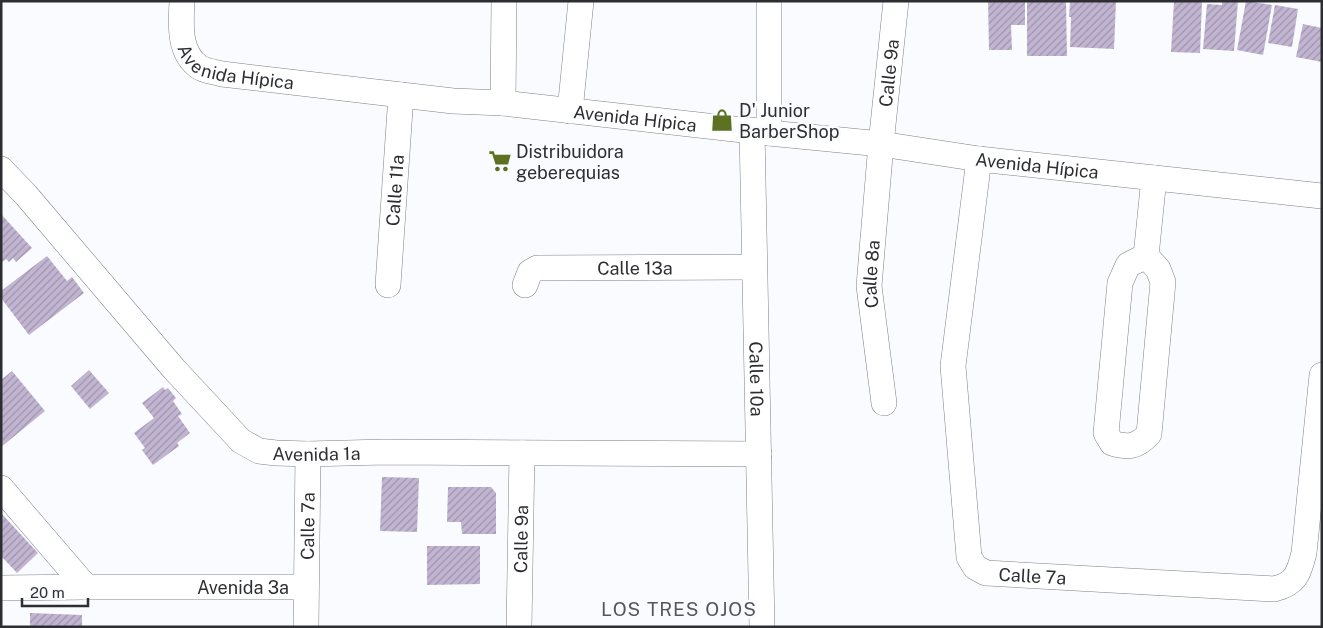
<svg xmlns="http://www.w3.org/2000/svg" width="1323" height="628" font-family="'Public Sans',sans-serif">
<defs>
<pattern id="building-hatch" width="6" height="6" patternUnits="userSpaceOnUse" patternTransform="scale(1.25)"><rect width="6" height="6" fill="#c2b5d2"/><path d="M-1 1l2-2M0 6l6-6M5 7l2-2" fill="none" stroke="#9e94ab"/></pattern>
</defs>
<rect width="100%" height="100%" fill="#fafbff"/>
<g fill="url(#building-hatch)">
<polygon points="988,1 1025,1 1025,25 1011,25 1012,50 989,50"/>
<polygon points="1027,1 1066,1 1067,56 1027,56"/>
<polygon points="1070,1 1116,1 1114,49 1070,47 1071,17 1069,17"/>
<polygon points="1174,1 1202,2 1200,53 1171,52"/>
<polygon points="1222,1 1238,1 1234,51 1203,49 1207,4 1222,5"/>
<polygon points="1246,1 1272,5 1263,55 1237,50"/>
<polygon points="1275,5 1298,9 1292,47 1268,43"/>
<polygon points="1303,24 1322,28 1322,62 1296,57"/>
<polygon points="1,214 32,248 16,262 13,258 9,262 6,259 1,263"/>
<polygon points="47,256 67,281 72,277 84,293 29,335 1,298 1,291"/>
<polygon points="89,370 109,393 90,409 71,386"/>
<polygon points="12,371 45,411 1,447 1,380"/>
<polygon points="163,387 165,390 168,388 176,398 173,401 182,414 178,416 190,433 177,443 179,446 153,465 142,450 145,448 134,433 154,418 142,403"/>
<polygon points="382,477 419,478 417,532 380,531"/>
<polygon points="448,487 491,487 496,493 496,534 462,534 461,522 447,522"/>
<polygon points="1,513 38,553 17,573 3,558 1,559"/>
<polygon points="427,546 480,546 480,584 427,585"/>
<polygon points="30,613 82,615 82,627 30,627"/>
</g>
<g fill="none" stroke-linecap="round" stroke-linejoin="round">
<defs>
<g id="minor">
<path id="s1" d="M182,1C181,24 178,52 199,67C205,71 215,72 222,74L453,101L503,103L769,133L881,144L979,159L1322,196"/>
<polyline points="769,1 769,133"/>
<polyline points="503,103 504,1"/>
<polyline points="570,111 581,1"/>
<path id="s2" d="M752,130L762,627"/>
<path id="s3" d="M979,159L953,366L969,557L975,567L986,573L1274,589C1296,584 1299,573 1304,553L1322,375"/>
<path id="s4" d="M1,169L26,195L174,369L241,441L259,451L276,453L308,454L385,452L759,454"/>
<path d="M1146,256L1158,269L1163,282L1149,434C1137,447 1128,448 1112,443L1106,433L1120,283L1128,265L1146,256L1154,178"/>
<path id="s5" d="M388,285L401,95"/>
<path id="s6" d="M525,285L530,272L537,268L754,267"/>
<path id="s7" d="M884,403L869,286L881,144L896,1"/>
<polyline points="1,488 86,587"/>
<path id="s8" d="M1,588L86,587H306"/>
<path id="s9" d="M306,627L308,454"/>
<path id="s10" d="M519,627L522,453"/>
</g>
</defs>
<use href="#minor" stroke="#7d8087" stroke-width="26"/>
<use href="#minor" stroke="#fff" stroke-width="25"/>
</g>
<defs>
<symbol id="shop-bare" viewBox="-9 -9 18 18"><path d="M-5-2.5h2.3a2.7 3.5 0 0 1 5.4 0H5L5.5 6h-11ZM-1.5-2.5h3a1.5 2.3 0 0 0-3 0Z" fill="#5c7121" stroke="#fafbff" stroke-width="2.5" paint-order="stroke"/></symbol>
<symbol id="supermarket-bare" viewBox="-9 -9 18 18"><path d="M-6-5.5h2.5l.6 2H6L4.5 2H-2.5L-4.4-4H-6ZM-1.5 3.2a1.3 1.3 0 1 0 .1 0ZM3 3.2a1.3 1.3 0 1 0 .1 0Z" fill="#5c7121" stroke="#fafbff" stroke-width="2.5" paint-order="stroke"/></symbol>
</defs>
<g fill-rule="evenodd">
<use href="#shop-bare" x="706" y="104" width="32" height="32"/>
<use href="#supermarket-bare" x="484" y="145" width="32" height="32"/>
</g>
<g text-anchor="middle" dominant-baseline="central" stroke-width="5" stroke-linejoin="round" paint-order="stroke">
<g font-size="18" fill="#2d2e31" stroke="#fafbff">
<text stroke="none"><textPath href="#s1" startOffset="106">Avenida Hípica</textPath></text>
<text stroke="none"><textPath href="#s7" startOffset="332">Calle 9a</textPath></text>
<text stroke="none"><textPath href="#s1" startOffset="511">Avenida Hípica</textPath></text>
<text stroke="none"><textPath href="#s1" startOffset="916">Avenida Hípica</textPath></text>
<text stroke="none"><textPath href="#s5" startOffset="95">Calle 11a</textPath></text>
<text stroke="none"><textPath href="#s6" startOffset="120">Calle 13a</textPath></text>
<text stroke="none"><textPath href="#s7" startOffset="130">Calle 8a</textPath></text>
<text stroke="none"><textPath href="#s2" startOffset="249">Calle 10a</textPath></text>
<text stroke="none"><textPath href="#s4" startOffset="441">Avenida 1a</textPath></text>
<text stroke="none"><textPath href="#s9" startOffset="101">Calle 7a</textPath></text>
<text stroke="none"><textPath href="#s10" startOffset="88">Calle 9a</textPath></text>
<text stroke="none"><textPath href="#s3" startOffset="471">Calle 7a</textPath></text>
<text stroke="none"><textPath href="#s8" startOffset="242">Avenida 3a</textPath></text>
</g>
<g font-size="18" fill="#2d2e31" stroke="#fafbff" text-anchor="start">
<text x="739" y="110">D' Junior<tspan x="739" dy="21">BarberShop</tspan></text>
<text x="516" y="151">Distribuidora<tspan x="516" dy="21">geberequias</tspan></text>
</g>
<g font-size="19" letter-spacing="1" fill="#53565d" stroke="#fafbff">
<text x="679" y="609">LOS TRES OJOS</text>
</g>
</g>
<rect width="1323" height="628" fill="none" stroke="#2d2e31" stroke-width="5"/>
<path d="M22 598v8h66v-8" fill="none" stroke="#2d2e31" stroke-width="2.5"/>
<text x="30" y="598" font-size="15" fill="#2d2e31" stroke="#fafbff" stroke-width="4" paint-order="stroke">20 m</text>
</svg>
